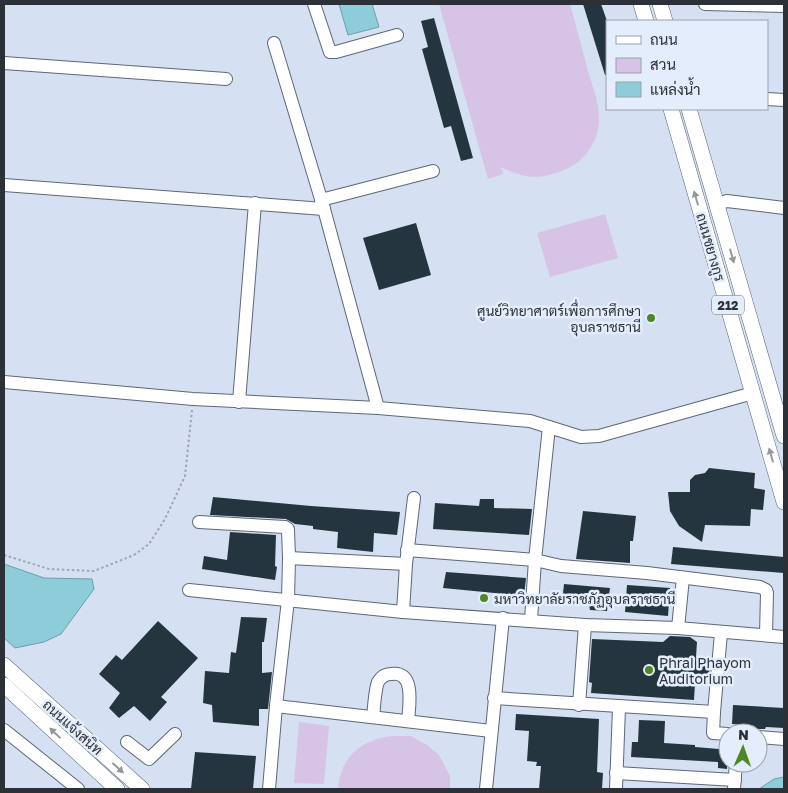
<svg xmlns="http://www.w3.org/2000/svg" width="788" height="793" font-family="'Golos Text',Sarabun,sans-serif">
<rect width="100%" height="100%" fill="#d5e0f2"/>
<g fill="#d7c3e6">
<path d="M439,4H570C576,26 582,48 588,71C593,87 600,106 599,123C597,144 583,163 564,170C539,180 525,179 501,167L503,174L488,179Z"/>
<polygon points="605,214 618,258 550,277 537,233"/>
<polygon points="299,722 329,726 324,784 294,783"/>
<path d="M391,736H411L427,745L439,755L450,776V789H338C341,756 360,741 391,736Z"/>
</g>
<g fill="#8ccdd9" stroke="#6f9ea8">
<polygon points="339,4 372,4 379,27 348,35"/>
<polygon points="4,564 44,578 92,579 94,589 61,634 44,642 15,648 4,638"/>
<polygon points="784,777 784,789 759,789 774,779"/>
</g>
<g fill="#25353f">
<polygon points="583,4 601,4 607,21 607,75 605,75"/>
<polygon points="434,18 473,158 461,161 451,126 444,128 422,49 428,47 421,21"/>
<polygon points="416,223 431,275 379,290 363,238"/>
<polygon points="709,468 755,473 754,488 765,490 763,510 751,509 750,526 705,525 702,542 679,526 670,511 668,492 690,492 690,480 695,475 705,473"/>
<polygon points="213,497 311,506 400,512 397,535 374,533 373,552 337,548 338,532 313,529 313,526 295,524 286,519 210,515"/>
<polygon points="480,499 494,499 494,508 532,509 529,535 433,529 435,503 479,506"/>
<polygon points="583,511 636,516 633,541 630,541 630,563 576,559"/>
<polygon points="230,532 276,535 275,566 277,567 275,580 202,569 204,556 227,560"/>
<polygon points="673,547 784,557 784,573 671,564"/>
<polygon points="446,572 526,578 524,596 443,588"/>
<polygon points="564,584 610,588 607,611 590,610 589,605 562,603"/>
<polygon points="627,585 670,588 668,616 625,612"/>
<polygon points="241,617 267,618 264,642 262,642 262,673 272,672 268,709 259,709 259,726 213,722 212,705 203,703 205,671 229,673 231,652 236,653"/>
<polygon points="158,621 198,658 161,697 167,702 150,721 134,706 119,718 109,708 120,693 99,674 116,655 122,660"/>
<polygon points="670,636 690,637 697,642 696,657 711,658 708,683 695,683 694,700 591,693 592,683 589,682 592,639 663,642"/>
<polygon points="733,705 784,708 784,728 766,727 765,729 755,729 755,726 732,724"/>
<polygon points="516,714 599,719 597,772 603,773 602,789 539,789 541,766 536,766 537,762 527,761 529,731 515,730"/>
<polygon points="639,720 665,721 664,743 695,745 695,747 719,749 719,746 728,746 727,769 718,768 718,762 631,757 632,742 638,742"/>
<polygon points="195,752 256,756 253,789 191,789"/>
</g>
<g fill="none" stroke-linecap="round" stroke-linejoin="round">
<defs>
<g id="minor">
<polyline points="314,4 330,52 336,52 397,35"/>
<polyline points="705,4 784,6"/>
<polyline points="274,43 324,209 378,408"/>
<polyline points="4,63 226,79"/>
<polyline points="767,99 784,100"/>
<polyline points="4,185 324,209"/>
<polyline points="321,200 433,171"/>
<polyline points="717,204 727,201 784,208"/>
<polyline points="4,382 193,399 378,408 530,421 581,437 599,436 753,393"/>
<polyline points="239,402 255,203"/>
<polyline points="199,522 285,527 288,529 289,558"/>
<polyline points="407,550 535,560 561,566 647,573 760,587 766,590 767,593 766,635"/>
<polyline points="189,590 403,612 585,625 678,628 784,637"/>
<polyline points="403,612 406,564 414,498"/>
<polyline points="531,620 535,560 549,427"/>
<polyline points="678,628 683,578"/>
<polyline points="494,698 714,712 713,733 728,734"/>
<polyline points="579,705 585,625"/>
<polyline points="276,706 491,731"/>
<polyline points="714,712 721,633"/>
<path d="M373,717C374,708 375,689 378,682C381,677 386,674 391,674C416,670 409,707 408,721"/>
<polyline points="4,730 78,789"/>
<polyline points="758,737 784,739"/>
<polyline points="127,742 149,759 175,734"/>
<polyline points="616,773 735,780"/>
<polyline points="269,789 276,706 288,600 289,558 406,564"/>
<polyline points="486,789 503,618"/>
<polyline points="616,789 619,707"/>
<polyline points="734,789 736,763"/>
</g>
<g id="major">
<polyline points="641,4 646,21"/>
<polyline points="660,4 665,21"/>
<polyline points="671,109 784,502"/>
<polyline points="689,109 784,436"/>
<polyline points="4,665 142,789"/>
<polyline points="4,685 117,789"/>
</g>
</defs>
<use href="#minor" stroke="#5e6777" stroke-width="14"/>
<use href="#major" stroke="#5e6777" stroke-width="16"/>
<polyline stroke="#9ea6b5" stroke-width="2" stroke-dasharray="2.5 2.5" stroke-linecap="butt" points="4,555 49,569 94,571 134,555 149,544 165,519 185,476 192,410"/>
<use href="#minor" stroke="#fff" stroke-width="12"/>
<use href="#major" stroke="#fff" stroke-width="15"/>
</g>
<defs><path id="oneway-solid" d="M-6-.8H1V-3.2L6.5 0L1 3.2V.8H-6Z" transform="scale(1.25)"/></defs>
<g fill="#96989b">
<use href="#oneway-solid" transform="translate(696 198) rotate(-106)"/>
<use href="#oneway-solid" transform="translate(732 256) rotate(74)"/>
<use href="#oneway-solid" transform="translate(771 455) rotate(-106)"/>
<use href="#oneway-solid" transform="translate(55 733) rotate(-137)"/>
<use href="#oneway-solid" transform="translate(118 768) rotate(42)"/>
</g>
<g fill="#4e8825" stroke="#e4edfb" stroke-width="2">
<circle cx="651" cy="318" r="5"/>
<circle cx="484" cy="598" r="5"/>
<circle cx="649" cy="670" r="5"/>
</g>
<g text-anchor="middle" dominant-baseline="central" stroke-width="5" stroke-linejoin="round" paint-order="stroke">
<rect fill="#e4edfb" stroke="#636972" stroke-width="1" x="712" y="295.5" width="32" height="19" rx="4"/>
<g font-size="12" font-weight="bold" fill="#2c3037">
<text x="728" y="305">212</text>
</g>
<g font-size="14" fill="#2c3037" stroke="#e4edfb">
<text transform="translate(711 247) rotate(74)">ถนนชยางกูร</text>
<text transform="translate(73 727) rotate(42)">ถนนแจ้งสนิท</text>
</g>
<g font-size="14" fill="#2c3037" stroke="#e4edfb" text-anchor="start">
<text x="641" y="310" text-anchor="end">ศูนย์วิทยาศาตร์เพื่อการศึกษา<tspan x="641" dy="16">อุบลราชธานี</tspan></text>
<text x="494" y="598">มหาวิทยาลัยราชภัฏอุบลราชธานี</text>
<text x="659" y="662">Phrai Phayom<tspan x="659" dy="16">Auditorium</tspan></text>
</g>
</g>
<rect width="788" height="793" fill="none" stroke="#2c3037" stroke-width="10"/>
<rect x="606" y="20" width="162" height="90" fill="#e4edfb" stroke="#9aa1ad"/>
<rect x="616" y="36" width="25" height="8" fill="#ffffff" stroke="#9aa1ad"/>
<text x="650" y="45" font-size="15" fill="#2c3037">ถนน</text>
<rect x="616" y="58" width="25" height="15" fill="#d7c3e6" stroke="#9aa1ad"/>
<text x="650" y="70" font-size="15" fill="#2c3037">สวน</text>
<rect x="616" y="82" width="25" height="15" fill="#8ccdd9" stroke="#9aa1ad"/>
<text x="650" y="95" font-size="15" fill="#2c3037">แหล่งน้ำ</text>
<g transform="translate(743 748) rotate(2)"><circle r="24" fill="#e4edfb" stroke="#9aa1ad"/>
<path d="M0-4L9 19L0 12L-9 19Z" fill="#4e8825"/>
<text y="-8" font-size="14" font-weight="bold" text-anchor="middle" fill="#2c3037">N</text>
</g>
</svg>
